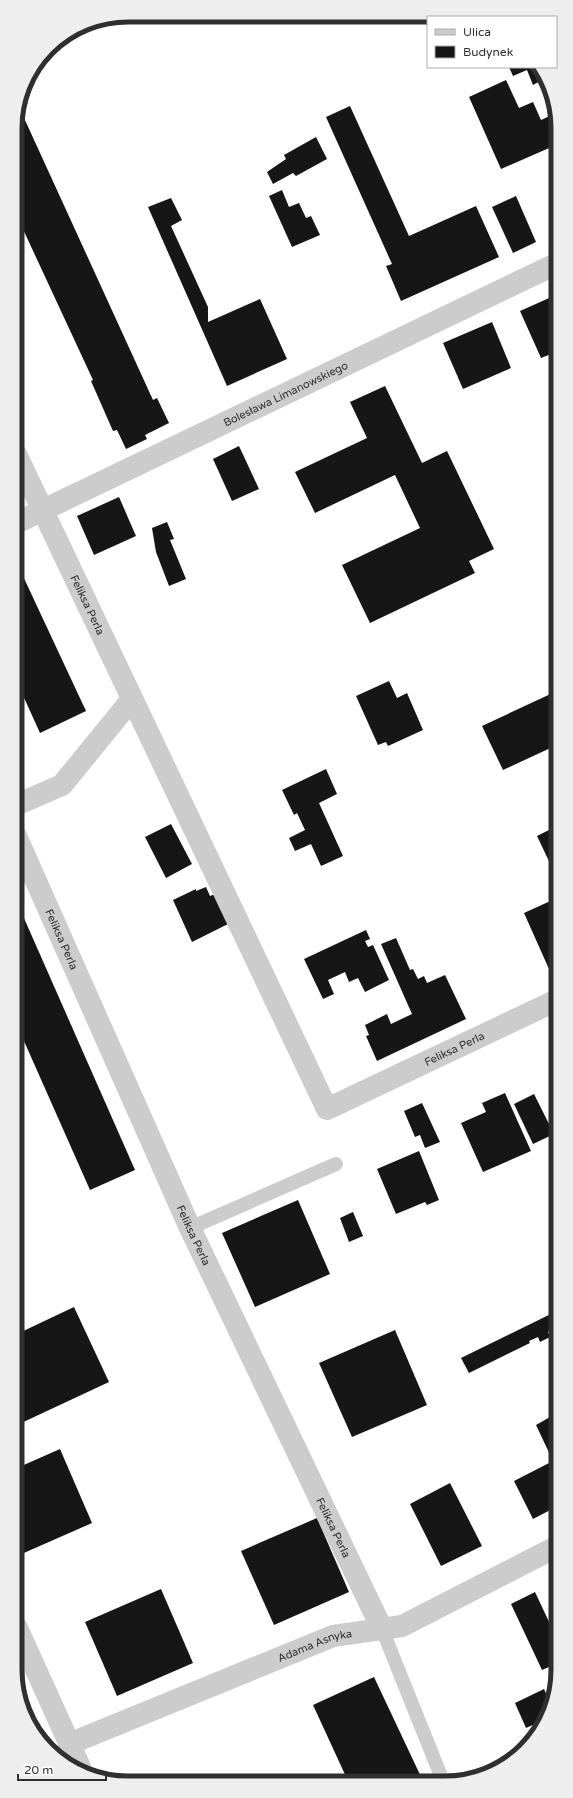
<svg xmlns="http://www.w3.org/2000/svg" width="573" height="1798" font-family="'Varela Round',sans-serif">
<rect width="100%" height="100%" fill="#fff"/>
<g fill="#161616">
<polygon points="509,67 535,67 542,80 533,85 527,70 513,76"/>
<polygon points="506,80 519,108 533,102 541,120 556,113 556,145 501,169 469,97"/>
<polygon points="350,106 409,236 476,206 499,257 401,301 386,266 392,264 326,117"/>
<polygon points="19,107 153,400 157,398 169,423 145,435 147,439 126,449 117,430 113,431 91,381 93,380 15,212 15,120"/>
<polygon points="316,137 327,159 296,176 293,173 273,184 267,172 286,159 284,155"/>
<polygon points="282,190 289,207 299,203 306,218 311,216 320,235 292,247 269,196"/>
<polygon points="516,196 536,242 513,253 492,207"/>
<polygon points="171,198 182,220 171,226 208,307 208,322 260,299 287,359 227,386 148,207"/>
<polygon points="556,295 556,352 541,358 520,311"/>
<polygon points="492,322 511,368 463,389 443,343"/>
<polygon points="385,386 422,463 447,451 494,549 469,561 475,573 370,623 342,565 420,528 395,475 315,513 295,472 367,438 350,402"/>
<polygon points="239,446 259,489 232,501 213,459"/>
<polygon points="119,497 136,536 94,555 77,516"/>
<polygon points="167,522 174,539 170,540 186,579 169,586 156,552 152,528"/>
<polygon points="22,574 86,711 40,733 16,680 16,577"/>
<polygon points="389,681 397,698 407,693 423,730 388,746 386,742 378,745 356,696"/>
<polygon points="557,691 557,745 503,770 482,726"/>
<polygon points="326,769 337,794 319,803 343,856 321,866 311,844 295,851 289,838 305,830 297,813 294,815 282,790"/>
<polygon points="171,824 192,864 166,878 145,837"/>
<polygon points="557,826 557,878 537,836"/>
<polygon points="206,887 210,896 215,894 228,924 192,942 173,900 196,889 196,891"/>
<polygon points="557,898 557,976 553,978 524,913"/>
<polygon points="16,900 135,1170 90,1190 16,1023"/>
<polygon points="366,930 370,939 365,941 368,947 373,945 389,980 365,992 358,978 349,982 345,972 328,980 334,994 323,999 304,959"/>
<polygon points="396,938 410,970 413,969 418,979 424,976 427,983 445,975 466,1019 377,1061 366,1036 369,1035 365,1025 387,1014 391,1024 412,1014 381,944"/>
<polygon points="505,1093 531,1151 483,1172 461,1123 486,1112 482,1103"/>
<polygon points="534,1094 554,1134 533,1144 514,1104"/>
<polygon points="422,1103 440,1142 425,1148 420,1135 415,1137 404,1111"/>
<polygon points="419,1151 439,1200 427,1205 425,1202 396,1214 377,1169"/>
<polygon points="557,1179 557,1201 549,1182"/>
<polygon points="298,1200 330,1274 255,1307 222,1233"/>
<polygon points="353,1212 363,1236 349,1242 340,1218"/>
<polygon points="74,1307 109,1382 17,1425 17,1334"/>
<polygon points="557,1311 557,1328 548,1332 550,1337 540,1342 538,1337 529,1341 530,1343 469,1373 461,1358"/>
<polygon points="395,1330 427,1405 352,1437 319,1363"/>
<polygon points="557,1413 558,1506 533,1519 514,1481 553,1461 536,1425"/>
<polygon points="60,1449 92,1523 17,1556 17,1468"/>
<polygon points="450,1483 482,1546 441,1566 410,1504"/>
<polygon points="317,1518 349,1592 274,1625 241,1551"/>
<polygon points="161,1589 193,1663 117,1696 85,1622"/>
<polygon points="535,1592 558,1641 558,1677 556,1684 549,1667 542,1670 511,1604"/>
<polygon points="374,1677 423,1781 348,1781 313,1705"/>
<polygon points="544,1689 551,1705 549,1713 546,1719 526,1728 515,1703"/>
</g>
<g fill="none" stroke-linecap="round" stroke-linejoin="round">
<g stroke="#ccc" stroke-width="14">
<polyline points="190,1228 336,1164"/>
<polyline points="382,1629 443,1781"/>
</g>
<g stroke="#ccc" stroke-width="22">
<path id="s1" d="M16,454L327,1109L557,1000"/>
<polyline points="16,805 62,785 132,699"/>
<path id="s2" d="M16,836L190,1228L382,1629"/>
<polyline points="17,1628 80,1767"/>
<path id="s3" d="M69,1744L333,1636L402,1626L558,1546"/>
</g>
<path stroke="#ccc" stroke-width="22" id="s4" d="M16,523L556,264"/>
</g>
<g text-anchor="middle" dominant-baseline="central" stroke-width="4" stroke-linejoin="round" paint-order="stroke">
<g font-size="11" fill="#2f2f2f" stroke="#fff">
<text stroke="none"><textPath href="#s4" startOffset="299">Bolesława Limanowskiego</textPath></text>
<text stroke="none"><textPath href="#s1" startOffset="167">Feliksa Perla</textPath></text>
<text stroke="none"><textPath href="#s2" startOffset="113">Feliksa Perla</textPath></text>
<text stroke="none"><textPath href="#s1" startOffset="866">Feliksa Perla</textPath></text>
<text stroke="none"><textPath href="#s2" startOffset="437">Feliksa Perla</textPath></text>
<text stroke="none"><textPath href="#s2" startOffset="761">Feliksa Perla</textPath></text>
<text stroke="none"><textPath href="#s3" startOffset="265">Adama Asnyka</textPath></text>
</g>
</g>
<path d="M0 0H573V1798H0ZM128 22H445A106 106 0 0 1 551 128V1670A106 106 0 0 1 445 1776H128A106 106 0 0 1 22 1670V128A106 106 0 0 1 128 22Z" fill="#eee" fill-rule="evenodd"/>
<path fill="none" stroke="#2f2f2f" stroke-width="5" d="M128 22H445A106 106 0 0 1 551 128V1670A106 106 0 0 1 445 1776H128A106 106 0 0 1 22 1670V128A106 106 0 0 1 128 22Z"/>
<rect x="427" y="16" width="130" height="52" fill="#ffffff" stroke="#acacac"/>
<rect x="435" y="29" width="20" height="6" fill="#cccccc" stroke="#acacac"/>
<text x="463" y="36" font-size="12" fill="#2f2f2f">Ulica</text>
<rect x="435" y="46" width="20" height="12" fill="#161616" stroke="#acacac"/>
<text x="463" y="56" font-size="12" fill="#2f2f2f">Budynek</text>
<path d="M18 1774v6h88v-6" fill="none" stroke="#2f2f2f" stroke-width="2"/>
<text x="24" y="1774" font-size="12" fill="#2f2f2f" stroke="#ffffff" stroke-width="3" paint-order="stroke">20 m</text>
</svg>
